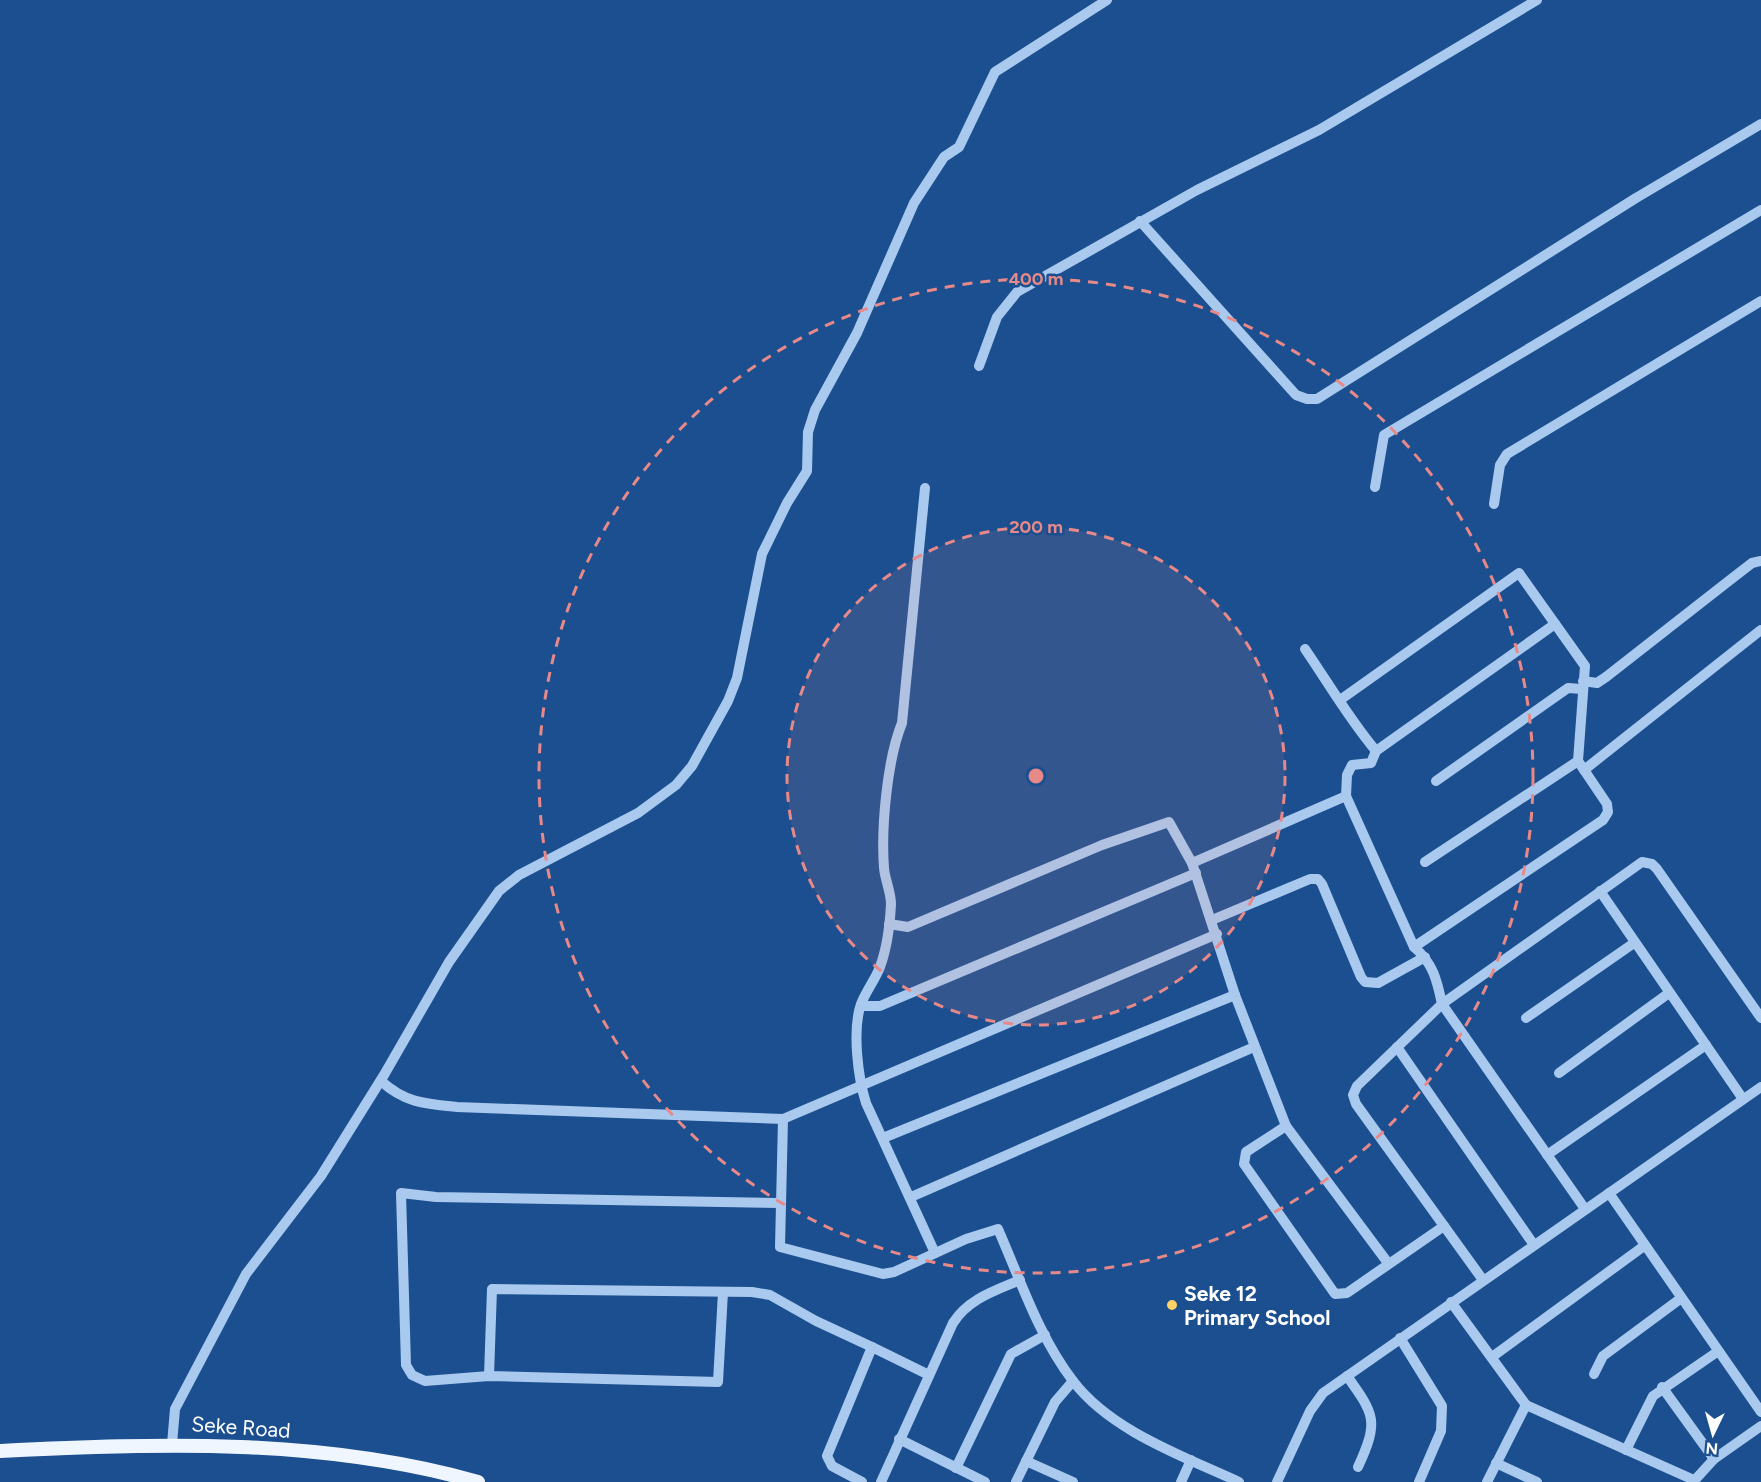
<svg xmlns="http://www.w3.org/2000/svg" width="1761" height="1482" font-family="Figtree,sans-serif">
<rect width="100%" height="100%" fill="#1b4f8f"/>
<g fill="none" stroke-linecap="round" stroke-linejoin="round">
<g stroke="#a9c9ee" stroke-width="10">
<polyline points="1140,221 1296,395 1307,399 1317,399 1636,198 1761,124"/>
<polyline points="979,366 997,317 1017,292 1197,190 1319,130 1537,0"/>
<polyline points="1375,487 1384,435 1761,210"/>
<path d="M925,488L902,723C887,760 881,828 884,868C885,880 891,892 891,904C890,924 887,948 880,967C875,980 866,991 861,1004C852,1030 858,1078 866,1103L935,1253"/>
<polyline points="1494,504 1500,465 1507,454 1761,301"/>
<path d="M1305,649C1329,684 1349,719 1376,751"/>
<polyline points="1583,681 1597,683 1606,677 1730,580 1752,563 1761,561"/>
<path d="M1340,700L1519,573L1585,666L1578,761L1607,804L1608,812L1603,820L1414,947C1433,963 1437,980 1442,1004L1357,1086L1353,1095L1356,1104L1483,1280"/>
<polyline points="1584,770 1761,630"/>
<polyline points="1436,781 1568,688 1582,689"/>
<polyline points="1425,862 1578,761"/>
<polyline points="1192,863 1346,796"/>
<polyline points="1600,891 1743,1099"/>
<polyline points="1212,920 1310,879 1318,879 1322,884 1361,977 1365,982 1378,983 1425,957"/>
<polyline points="889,924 908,927 1102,845 1169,822 1192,863 1235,995 1286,1126 1388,1263"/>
<path d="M1217,934L783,1119L780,1247L883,1274L894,1272L966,1239L998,1229C1020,1279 1039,1337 1073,1381C1111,1431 1183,1456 1239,1482"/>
<polyline points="1414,947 1346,796 1347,775 1352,765 1371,763 1376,751 1555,624"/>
<polyline points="861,1006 880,1006 1196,873"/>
<polyline points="1526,1018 1634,943"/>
<polyline points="1397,1047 1534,1245"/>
<polyline points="1559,1073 1669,993"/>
<path d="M381,1081C405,1103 426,1104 457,1107L783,1119"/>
<polyline points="1286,1126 1246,1152 1244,1164 1335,1294 1347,1293 1444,1226"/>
<polyline points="883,1138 1235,995"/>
<polyline points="1547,1155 1706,1045"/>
<polyline points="1609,1193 1761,1412"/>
<polyline points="911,1197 1254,1047"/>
<polyline points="1585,1209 1442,1004 1642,862 1652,864 1657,869 1761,1018"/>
<polyline points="723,1292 718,1382 489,1376 425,1381 412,1375 406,1365 401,1193 436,1197 780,1203"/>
<polyline points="1451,1302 1526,1405 1694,1480"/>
<polyline points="1400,1338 1442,1406 1441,1431 1419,1482"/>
<polyline points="1492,1357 1644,1246"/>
<polyline points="1594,1374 1603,1356 1680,1299"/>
<polyline points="489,1376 492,1289 752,1292 770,1295 816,1321 872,1347"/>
<path d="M1347,1376C1375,1415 1379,1421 1358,1467"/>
<polyline points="1662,1387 1714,1459"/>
<polyline points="899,1439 985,1482"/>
<polyline points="172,1444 175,1409 246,1274 321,1176 384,1075 449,962 499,891 519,875 638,813 676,785 692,766 728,701 737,678 762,554 787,503 807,471 808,432 815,410 857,333 914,203 944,157 959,147 995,72 1107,0"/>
<polyline points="1626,1450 1653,1396 1717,1352"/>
<polyline points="1026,1461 1073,1482"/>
<polyline points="1496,1463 1537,1482"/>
<polyline points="956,1468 1011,1354 1045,1335"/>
<polyline points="862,1482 832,1466 827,1456 872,1347 929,1375"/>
<path d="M881,1482L953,1323C968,1299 994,1291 1020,1280"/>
<polyline points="1016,1482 1055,1402 1073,1381"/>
<polyline points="1181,1482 1191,1460"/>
<polyline points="1277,1482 1310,1411 1323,1393 1761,1087"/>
<polyline points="1487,1482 1526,1405"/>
<polyline points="1693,1482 1714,1459 1761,1426"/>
</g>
<path stroke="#f0f6ff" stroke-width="14" d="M0,1451C159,1443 323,1438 478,1482"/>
</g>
<circle cx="1036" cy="776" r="249" fill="#e88989" fill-opacity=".12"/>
<g fill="none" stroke="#e88989" stroke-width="3" stroke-dasharray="10 8">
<circle cx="1036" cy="776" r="249"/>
<circle cx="1036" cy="776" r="497"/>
</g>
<circle fill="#ffd166" stroke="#1b4f8f" stroke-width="2" cx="1172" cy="1305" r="6"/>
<g text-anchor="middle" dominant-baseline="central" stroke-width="5" stroke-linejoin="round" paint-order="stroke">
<g font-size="21" font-weight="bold" fill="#fff" stroke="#1b4f8f" text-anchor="start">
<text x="1184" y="1293">Seke 12<tspan x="1184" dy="24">Primary School</tspan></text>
</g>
<g font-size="21" fill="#fff" stroke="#1b4f8f">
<text transform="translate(241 1427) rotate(4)">Seke Road</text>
</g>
</g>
<circle cx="1036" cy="776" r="9" fill="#e88989" stroke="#1b4f8f" stroke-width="3"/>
<g font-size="18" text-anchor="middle" font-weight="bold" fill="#e88989" stroke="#1b4f8f" stroke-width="5" stroke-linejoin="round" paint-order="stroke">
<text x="1036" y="285">400 m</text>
<text x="1036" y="533">200 m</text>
</g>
<g transform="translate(1713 1434) rotate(185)" stroke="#1b4f8f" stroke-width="4.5" paint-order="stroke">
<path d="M0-4.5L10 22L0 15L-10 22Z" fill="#ffffff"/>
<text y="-9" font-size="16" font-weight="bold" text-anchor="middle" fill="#ffffff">N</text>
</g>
</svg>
